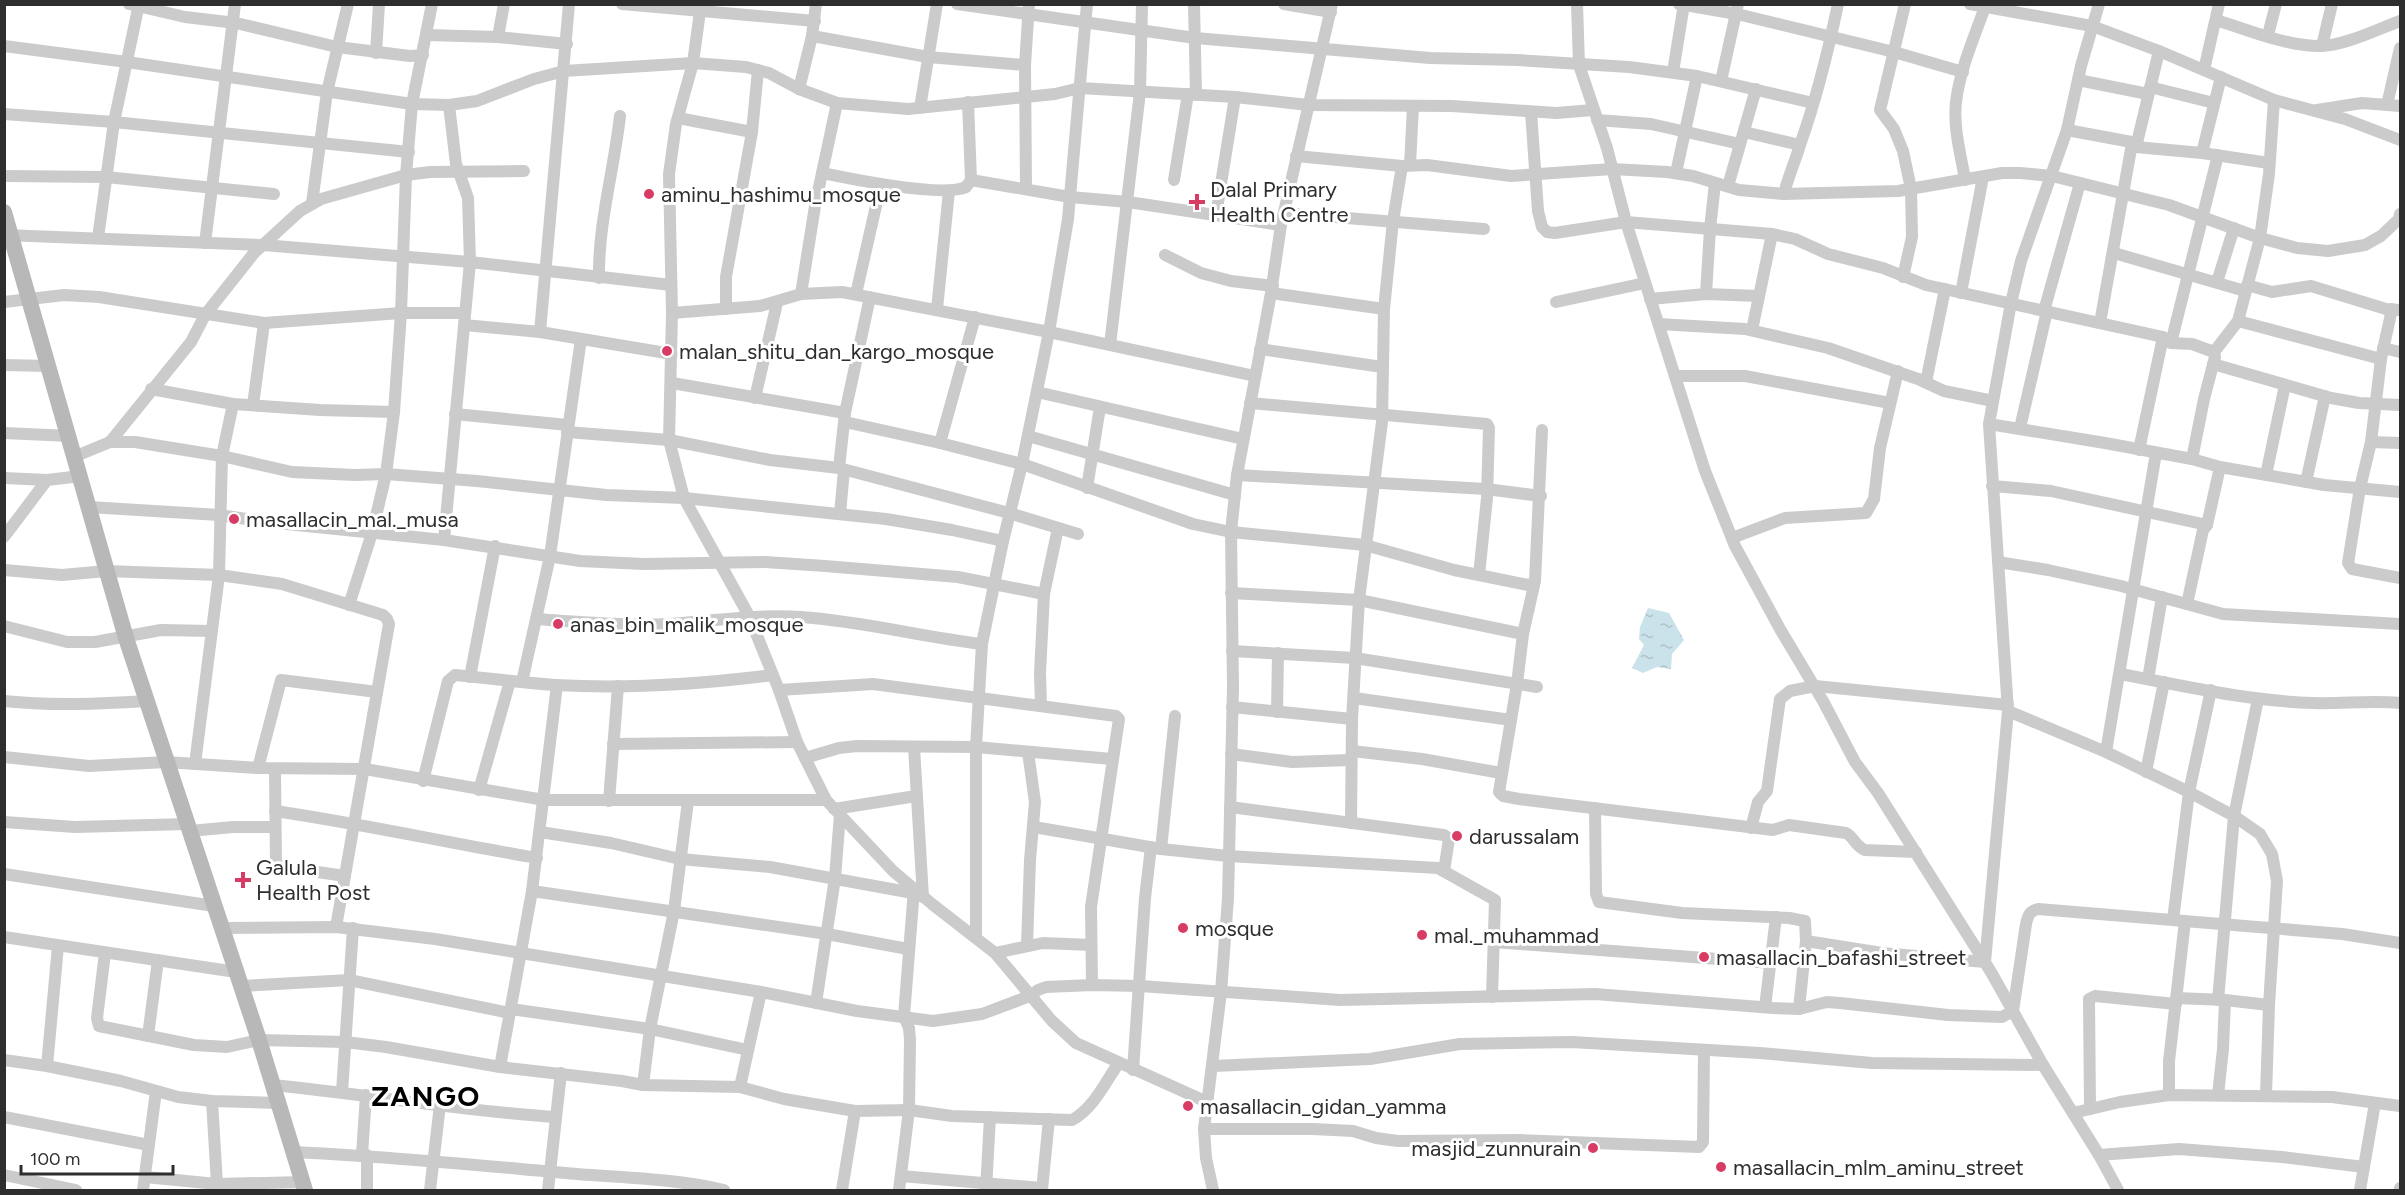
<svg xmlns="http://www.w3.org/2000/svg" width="2405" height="1195" font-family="Figtree,sans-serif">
<defs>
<pattern id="water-ripples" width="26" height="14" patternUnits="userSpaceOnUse" patternTransform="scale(1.5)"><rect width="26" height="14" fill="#cae2e9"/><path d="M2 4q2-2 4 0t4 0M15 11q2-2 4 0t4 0" fill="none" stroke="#aec2c8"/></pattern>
</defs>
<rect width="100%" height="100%" fill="#fff"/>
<polygon fill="url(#water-ripples)" points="1648,608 1669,613 1684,640 1672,654 1671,669 1657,667 1643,673 1632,668 1644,645 1639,639 1640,627"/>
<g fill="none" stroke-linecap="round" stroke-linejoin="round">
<g stroke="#cbcbcb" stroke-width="12">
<polyline points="129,4 185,17 236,23 337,47 410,56 423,55"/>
<polyline points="622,4 815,21"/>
<polyline points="701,4 693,63 676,124 669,174 672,313 669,440 684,498 749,616 779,690 797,742 826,800 893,871 932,904 995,953 1052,1021 1076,1043 1207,1102"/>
<polyline points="957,4 1195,38 1430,58 1517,60 1629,67 1697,76 1813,103"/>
<polyline points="1194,4 1196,95"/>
<polyline points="1284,4 1331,12"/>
<polyline points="1577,4 1579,65 1607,148 1626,222 1705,471 1735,546 1780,629 1823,701 1855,762 1878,793 1991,972 2043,1065 2099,1155 2118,1190"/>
<polyline points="1679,4 1737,14 1894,52 1963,72"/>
<polyline points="1970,4 2092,26 2159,51 2274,100 2345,119 2400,140"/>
<path d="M2216,20C2249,30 2285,46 2320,46C2344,46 2378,29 2400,21"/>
<polyline points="426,35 498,37 567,44"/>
<polyline points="2268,35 2276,4"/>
<polyline points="812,36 928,57 1025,65 1026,189"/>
<polyline points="498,37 504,4"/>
<polyline points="4,46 127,62 412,104 449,105 477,101 534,79 564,71 693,63 746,67 769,73 799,89 812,36 816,4"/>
<polyline points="2322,46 2332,4"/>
<polyline points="376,53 379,4"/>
<polyline points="1025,65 1029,4"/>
<polyline points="2204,70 2219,4"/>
<polyline points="1673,72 1684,4"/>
<polyline points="2078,80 2148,94"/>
<polyline points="1721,81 1738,4"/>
<polyline points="2150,87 2214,103"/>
<polyline points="799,89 837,103 908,109 1055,94 1080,88 1235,97 1308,105 1452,106 1556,113 1593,110"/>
<polyline points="2387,105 2400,48"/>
<polyline points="920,108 937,4"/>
<polyline points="2317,110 2362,103 2400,106"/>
<polyline points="1531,112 1538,211 1542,227 1547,232 1555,233 1626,222 1772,234 1795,239 1828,254 1883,268 1926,285 2163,337 2171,343 2192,344 2214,352"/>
<polyline points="4,114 114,122 409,152"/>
<polyline points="678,118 752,132"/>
<polyline points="1597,120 1651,124 1740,144"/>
<polyline points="2067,130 2137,143"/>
<polyline points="1744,132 1800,145"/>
<polyline points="2136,147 2159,51"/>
<polyline points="2202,153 2221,77"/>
<polyline points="1296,156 1402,166 1427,165 1511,176 1612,169 1667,172 1693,176 1739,190 1784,194 1898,191 2002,173 2020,173 2052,176 2169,205 2260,238 2297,248 2328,251 2365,245 2381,236 2399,219 2400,214"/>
<polyline points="1410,165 1413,106"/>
<path d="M822,173C851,179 942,198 966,187L971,180L968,102"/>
<polyline points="1676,173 1697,76"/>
<polyline points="4,176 106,177 274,194"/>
<polyline points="971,180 1070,197 1128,202 1281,225"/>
<polyline points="1174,180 1188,94"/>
<path d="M1965,180C1961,155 1953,128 1956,102C1960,68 1975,36 1986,4"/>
<polyline points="1728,186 1756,89"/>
<path d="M1784,194C1788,177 1795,162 1800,145C1816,100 1828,52 1838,4"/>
<polyline points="312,203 327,92 348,4"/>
<polyline points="1284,213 1484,229"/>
<polyline points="1216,215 1235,97"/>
<polyline points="4,235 263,245 470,262 671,285"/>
<polyline points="98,238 114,122 139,4"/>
<polyline points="205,243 235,4"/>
<polyline points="2114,253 2245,291"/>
<polyline points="1165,255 1201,273 1231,281 1273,286"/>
<polyline points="1903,277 1912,237 1911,189 1903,151 1894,129 1880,110 1905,4"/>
<path d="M599,278C598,224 614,170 620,116"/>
<polyline points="2217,282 2234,228"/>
<polyline points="2247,285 2272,292 2311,286 2386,309 2400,310"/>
<polyline points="1271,293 1384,309"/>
<polyline points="1961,293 1983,177"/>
<polyline points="801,294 815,206 837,103"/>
<polyline points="856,294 881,184"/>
<polyline points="1706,294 1710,229 1715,183"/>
<polyline points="1650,299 1706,294 1759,296"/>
<polyline points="4,302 64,295 99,297 264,323 401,313 465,313"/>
<polyline points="1556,302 1645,283"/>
<polyline points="726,309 726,277 752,132 758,70"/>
<polyline points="937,309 949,191"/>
<polyline points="2044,311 2080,183"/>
<polyline points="672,313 760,306 801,294 842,292 1049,332 1255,376"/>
<polyline points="2238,321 2381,359 2371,442 2360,488 2348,563 2352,569 2400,578"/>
<polyline points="2100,323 2131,149 2136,147 2202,153 2269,163"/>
<polyline points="1659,324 1745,329 1828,348 1918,379 1944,391 1993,401"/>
<polyline points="464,325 540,332 672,354"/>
<polyline points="1752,330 1772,234"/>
<polyline points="540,332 569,4"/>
<polyline points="2171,343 2218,155"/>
<polyline points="1110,345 1140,92 1142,4"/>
<polyline points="2383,348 2400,352"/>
<polyline points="1260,349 1382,367"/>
<polyline points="2381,359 2392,309"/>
<polyline points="2213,364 2331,398 2359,403 2400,405"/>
<polyline points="4,365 49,366"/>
<polyline points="1675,376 1745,376 1890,403"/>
<polyline points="1926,382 1945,289"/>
<polyline points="672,383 845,413"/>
<polyline points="151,389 233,404 320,410 394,412"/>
<polyline points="1037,392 1243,439"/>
<polyline points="755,398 777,303"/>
<polyline points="1250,403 1487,424 1489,428 1487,498 1479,575"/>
<polyline points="253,405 264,323"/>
<polyline points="455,414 568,425"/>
<polyline points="845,422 940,443 1022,464 1193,524 1231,532 1365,545 1454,570 1528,585 1534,584"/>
<polyline points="1989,424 2105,443 2192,459 2220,467 2324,485 2400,492"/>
<polyline points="2020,428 2047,311"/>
<path d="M1542,430L1535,581L1523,634L1517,684L1499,792L1503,796L1519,799L1773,830L1789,825L1846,833C1854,837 1856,847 1865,850L1916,852"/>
<polyline points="567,432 669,440 770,460 839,468 1009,513 1078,534"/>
<polyline points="4,433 70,436"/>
<polyline points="1028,436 1235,495"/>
<polyline points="110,442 191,342 205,315 254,253 300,211 321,199 406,175 430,172 524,171"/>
<polyline points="2371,442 2400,443"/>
<polyline points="940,443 975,317"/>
<polyline points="2139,450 2163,337"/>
<polyline points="76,456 110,442 135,442 222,456 292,472 355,475 386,474 477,481 606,495 684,498 886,519 952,530 1003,541"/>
<polyline points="2192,459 2204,399 2215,357 2214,352 2238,321 2260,238 2269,174 2274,100"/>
<polyline points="839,468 845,413 870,297"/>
<polyline points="1237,475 1486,489 1541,496"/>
<polyline points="2266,475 2285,385"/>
<polyline points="4,478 47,480 81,476"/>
<polyline points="2306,482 2325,396"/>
<polyline points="1992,486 2051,491 2207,525"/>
<polyline points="1087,488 1100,407"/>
<polyline points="89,507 219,515 267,522 444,540 580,561 644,564 765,562 825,566 958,577 1044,594"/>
<polyline points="840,514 844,470"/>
<polyline points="4,537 47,480"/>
<polyline points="1732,538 1785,518 1866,513 1874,499 1880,448 1898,371"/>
<polyline points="444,540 470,262 468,198 456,164 449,105"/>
<polyline points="1998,562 2048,570 2121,586 2223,614 2400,624"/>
<polyline points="4,570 62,575 106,571 219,575 282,584 383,615 387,619 389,624 336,927"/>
<polyline points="1231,593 1359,600 1523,634"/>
<polyline points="2187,604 2203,530 2207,525 2220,467"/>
<polyline points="349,605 372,533 386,474 394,412 401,313 406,175 412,104 432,4"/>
<path d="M536,619C580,622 624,626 669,624C713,621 756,614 801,617C862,621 922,637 982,644"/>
<polyline points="4,626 67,642 95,642 161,630 212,631"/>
<polyline points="1232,651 1355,658 1537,687"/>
<path d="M2121,674C2184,686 2248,701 2313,703C2342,704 2371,700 2400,703"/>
<polyline points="470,677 495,546"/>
<polyline points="2148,679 2162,597"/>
<polyline points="522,682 550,556 581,339"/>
<polyline points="779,690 873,684 1116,716 1119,719 1091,907 1092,985"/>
<polyline points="1354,698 1511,720"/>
<path d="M4,701C52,706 99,704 146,701"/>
<polyline points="1041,705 1040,673 1044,594 1058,528"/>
<polyline points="1232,707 1352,719"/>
<polyline points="2008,711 2106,752 2189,792 2234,816 2260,834 2272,854 2277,881 2269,1005 2266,1095"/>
<polyline points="1277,712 1278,653"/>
<polyline points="613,744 797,742"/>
<polyline points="914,747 923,897"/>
<polyline points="1352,751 1422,759 1501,773"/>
<polyline points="2106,752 2156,453"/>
<polyline points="1231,754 1292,762 1351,760"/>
<polyline points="4,757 89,766 166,762 258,768 365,769 544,800 826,800"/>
<polyline points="805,758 839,748 857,746 976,747 1112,759"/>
<polyline points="195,764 219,575 222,456 233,404"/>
<polyline points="258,768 281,680 377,692"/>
<polyline points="275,769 276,866 345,876"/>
<polyline points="2146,772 2164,682"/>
<path d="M423,781L448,681L455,675C489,678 522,683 556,685C628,689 702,684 773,675"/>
<polyline points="479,790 510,681"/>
<polyline points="609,801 618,686"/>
<polyline points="1230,807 1444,835 1449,839 1444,871"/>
<polyline points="1595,808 1596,894 1599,902 1682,913 1789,918 1805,921 1806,941 1799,1009"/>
<polyline points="834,809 916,796"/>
<path d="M275,811C363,824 449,843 537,858"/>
<polyline points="4,822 75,827 188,824"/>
<polyline points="1351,823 1352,719 1359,600 1382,422 1384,309 1393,221 1402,166"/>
<polyline points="1034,827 1161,849 1228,856 1438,868 1495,900 1492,997"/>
<polyline points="1751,828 1758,802 1767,791 1780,699 1790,691 1815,686 2008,705"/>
<polyline points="190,831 233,827 275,827"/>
<polyline points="540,832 611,843 680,859 770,867 913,893"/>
<polyline points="1161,849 1175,716"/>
<polyline points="4,874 214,906"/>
<polyline points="532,891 827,934 908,949"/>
<polyline points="2173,920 2189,792 2211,690"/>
<path d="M221,928L336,927L435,939L761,992L857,1011L933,1021L982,1014L1030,996L1038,990L1046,987L1092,985L1140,986L1340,1000L1595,994L1773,1008L1799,1009L1827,1002L1840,1003L1948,1015L2002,1017L2013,1011L2026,924C2028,916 2029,911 2038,909L2342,934L2400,943"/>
<polyline points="4,937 236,972"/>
<polyline points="976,938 976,747 982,644 1003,541 1022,464 1049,332 1068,219 1087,4"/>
<polyline points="1806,941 1882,953 1985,962 2008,711 1989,424 2011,303 2021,261 2067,130 2081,66 2099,4"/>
<polyline points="1494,942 1771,963"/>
<polyline points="1027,945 1030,860 1035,802 1028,752"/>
<path d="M105,953L97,1018L99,1026L194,1045L227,1047L259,1040L345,1042L386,1047L500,1067L622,1081L643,1085L740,1087L784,1099L855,1111L909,1110L952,1116L1072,1120C1093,1109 1105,1083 1118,1064"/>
<polyline points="995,953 1043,943 1091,945"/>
<polyline points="241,986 349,980 510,1013"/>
<polyline points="2176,998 2225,1000 2269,1005"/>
<polyline points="2218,1000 2234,816 2258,699"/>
<polyline points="816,1003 835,878 840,814"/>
<polyline points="1765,1007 1776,917"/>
<polyline points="511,1009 650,1029 748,1050"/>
<polyline points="148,1036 158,960"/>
<polyline points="4,1060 47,1066 121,1081 178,1097 212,1101 277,1103"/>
<polyline points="47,1066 58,946"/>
<polyline points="1213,1066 1370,1059 1460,1044 1572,1042 1760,1053 1872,1063 2043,1065"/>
<polyline points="500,1067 532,891 557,685"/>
<polyline points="1133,1070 1145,898 1151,847"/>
<path d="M272,1085C366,1094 460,1111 555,1117"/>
<polyline points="643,1085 650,1029 674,911 688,801"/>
<polyline points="740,1087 761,992"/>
<polyline points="342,1092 353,928"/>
<polyline points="2169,1095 2169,1061 2185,921"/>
<polyline points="2218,1095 2223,1049 2225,1000"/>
<polyline points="212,1101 217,1184"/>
<polyline points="2090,1109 2089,999 2095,996 2176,1004"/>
<polyline points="2073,1113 2120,1102 2169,1095 2332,1097 2400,1106"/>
<polyline points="4,1117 149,1145"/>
<polyline points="1204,1129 1313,1129 1353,1131 1376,1138 1398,1141 1520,1140 1699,1147 1703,1142 1704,1050"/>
<path d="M293,1152C384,1156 475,1165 566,1173C618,1178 673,1178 724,1190"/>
<polyline points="362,1155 366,1095"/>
<polyline points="2099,1155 2179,1149 2282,1157 2364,1167"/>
<polyline points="4,1175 76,1190"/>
<polyline points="901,1176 1042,1188"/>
<polyline points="145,1177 217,1184 303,1182"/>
<polyline points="143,1190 156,1091"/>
<polyline points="367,1190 367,1155"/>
<polyline points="430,1190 440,1105"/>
<polyline points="548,1190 561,1073"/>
<polyline points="842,1190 855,1111"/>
<polyline points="899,1190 909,1110 910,1040 909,1028 904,1016 914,889"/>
<polyline points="986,1190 990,1117"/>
<polyline points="1042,1190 1049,1119"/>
<polyline points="1213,1190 1206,1158 1204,1129 1221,992 1228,898 1233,687 1231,532 1237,475 1271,293 1281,225 1332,4"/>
<polyline points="2360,1190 2375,1103"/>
<polyline points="2400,1190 2400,1188"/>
</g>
<polyline stroke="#b8b8b8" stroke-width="16" points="4,212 126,638 259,1040 305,1190"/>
</g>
<g fill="#d83c65" stroke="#fff" stroke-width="2">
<circle cx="649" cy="194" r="6"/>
<path d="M1194 193h6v6h6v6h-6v6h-6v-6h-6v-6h6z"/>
<circle cx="667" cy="351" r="6"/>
<circle cx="234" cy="519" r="6"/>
<circle cx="558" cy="624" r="6"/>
<circle cx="1457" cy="836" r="6"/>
<path d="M240 871h6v6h6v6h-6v6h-6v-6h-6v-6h6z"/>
<circle cx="1183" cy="928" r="6"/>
<circle cx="1422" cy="935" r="6"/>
<circle cx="1704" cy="957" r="6"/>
<circle cx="1188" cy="1106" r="6"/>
<circle cx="1593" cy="1148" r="6"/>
<circle cx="1721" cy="1167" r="6"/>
</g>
<g text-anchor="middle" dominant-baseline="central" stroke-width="6" stroke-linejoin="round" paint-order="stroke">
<g font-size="22" fill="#2e2e2e" stroke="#fff" text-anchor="start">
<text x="1210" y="189">Dalal Primary<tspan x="1210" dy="25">Health Centre</tspan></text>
<text x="661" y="194">aminu_hashimu_mosque</text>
<text x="679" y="351">malan_shitu_dan_kargo_mosque</text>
<text x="246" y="519">masallacin_mal._musa</text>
<text x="570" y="624">anas_bin_malik_mosque</text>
<text x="1469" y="836">darussalam</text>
<text x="256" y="867">Galula<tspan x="256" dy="25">Health Post</tspan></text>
<text x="1195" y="928">mosque</text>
<text x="1434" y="935">mal._muhammad</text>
<text x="1716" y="957">masallacin_bafashi_street</text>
<text x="1200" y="1106">masallacin_gidan_yamma</text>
<text x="1581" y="1148" text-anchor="end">masjid_zunnurain</text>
<text x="1733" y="1167">masallacin_mlm_aminu_street</text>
</g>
<g font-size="28" font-weight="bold" letter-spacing="1.5" fill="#000" stroke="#fff">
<text x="426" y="1096">ZANGO</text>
</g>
</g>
<rect width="2405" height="1195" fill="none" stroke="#2e2e2e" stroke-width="12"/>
<path d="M21 1165v9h152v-9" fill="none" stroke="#2e2e2e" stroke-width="3"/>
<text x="30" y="1165" font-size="18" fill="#2e2e2e" stroke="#ffffff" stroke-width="4.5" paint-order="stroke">100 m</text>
</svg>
